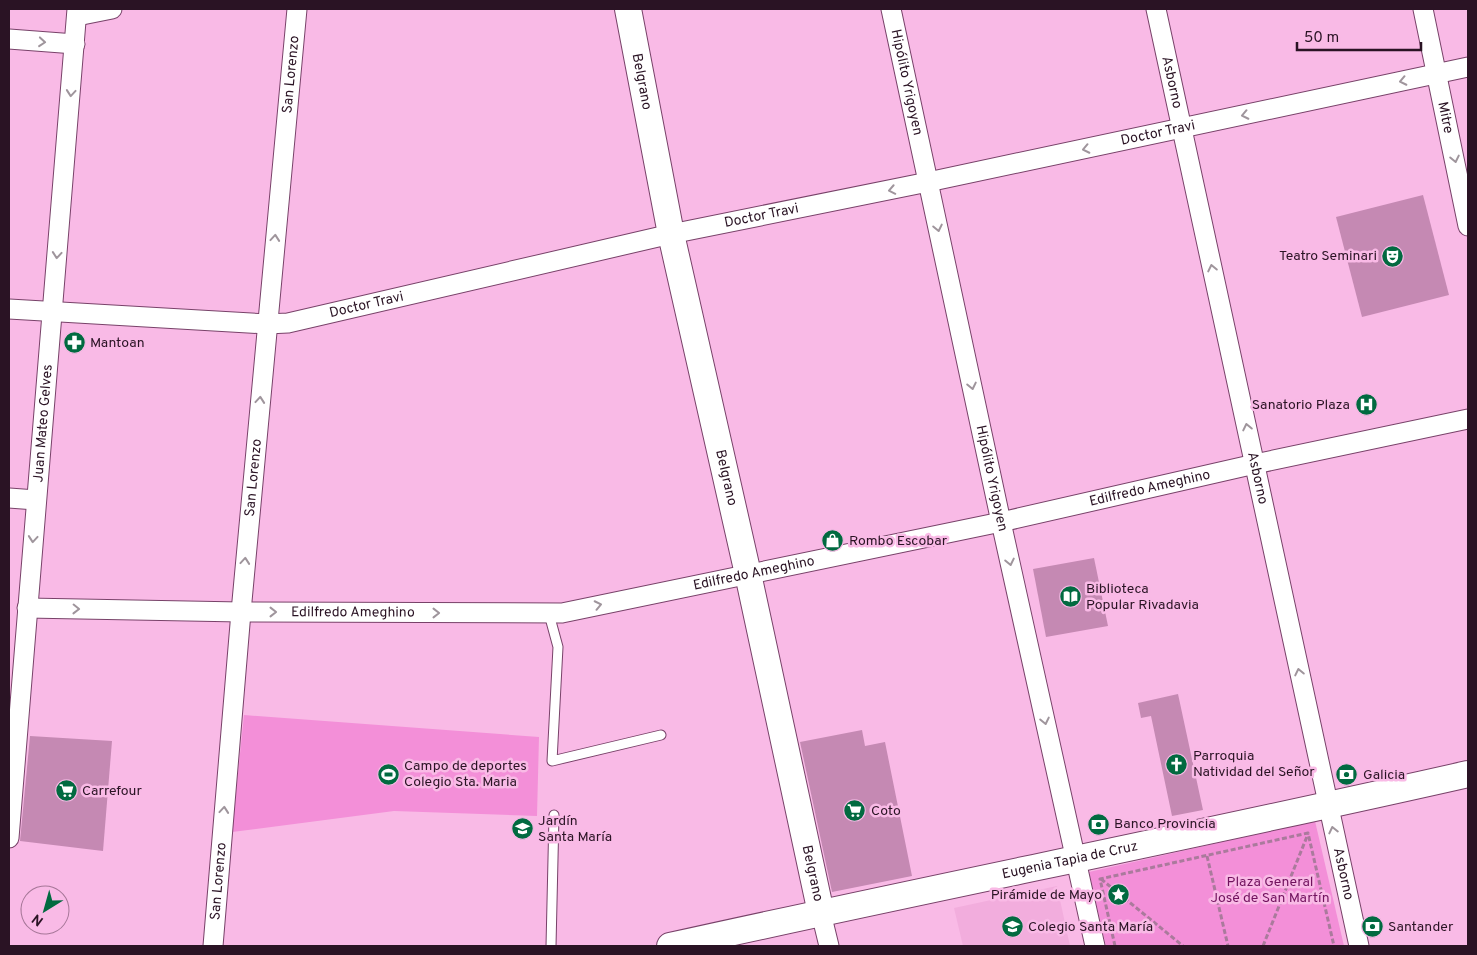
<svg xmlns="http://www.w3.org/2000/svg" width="1477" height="955" font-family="Overpass,sans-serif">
<rect width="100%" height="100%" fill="#f9bae6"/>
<polygon fill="#f2addd" points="1057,886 1070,946 963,946 954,908"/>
<g fill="#f38fd8">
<polygon points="244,715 539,737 537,816 394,811 232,832"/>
<polygon points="1315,821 1344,946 1106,946 1089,872"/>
</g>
<g fill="#c589b3">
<polygon points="1423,195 1449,295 1362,317 1336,217"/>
<polygon points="1094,558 1108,626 1046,637 1033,569"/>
<polygon points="1178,694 1203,810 1172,816 1151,716 1141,718 1138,703"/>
<polygon points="862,730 865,746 885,742 912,876 832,892 800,742"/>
<polygon points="30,736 112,741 103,851 20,841"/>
</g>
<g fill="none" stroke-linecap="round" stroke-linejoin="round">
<defs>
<g id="lane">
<polyline points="549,614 558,647 552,761 661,735"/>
<polyline points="551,946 554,815"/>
</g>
<g id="street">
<path id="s1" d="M891,9L1001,522L1095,946"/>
<path id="s2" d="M1156,9L1359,946"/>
<path id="s3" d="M1423,9L1468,226"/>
<polyline points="77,16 112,9"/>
<polyline points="9,39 75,44"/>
<path id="s4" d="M9,309L267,324L288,323L671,234L928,182L1468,67"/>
<polyline points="9,498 36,500"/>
<path id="s5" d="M27,608L241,612L562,613L1001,522L1255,464L1468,419"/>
<path id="s6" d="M9,838L77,9"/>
<polyline points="821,913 829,946"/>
<path id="s7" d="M213,946L241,612L297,9"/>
</g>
<g id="secondary">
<path id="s8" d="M628,9L671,234L748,574L821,913"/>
<path id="s9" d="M670,946C936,887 1203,834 1468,774"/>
</g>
</defs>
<use href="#lane" stroke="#784269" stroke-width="11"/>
<use href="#street" stroke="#784269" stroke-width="21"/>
<use href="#secondary" stroke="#784269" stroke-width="28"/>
<g stroke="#aa7a9c" stroke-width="3" stroke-dasharray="5 2.5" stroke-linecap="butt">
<polyline points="1207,856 1228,946"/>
<polyline points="1101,879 1183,946"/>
<polyline points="1115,946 1100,879 1308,833 1334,946"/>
<polyline points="1263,946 1308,834"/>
</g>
<use href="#lane" stroke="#fff" stroke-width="9"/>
<use href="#street" stroke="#fff" stroke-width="19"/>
<use href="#secondary" stroke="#fff" stroke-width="26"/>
</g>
<defs><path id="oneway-chevron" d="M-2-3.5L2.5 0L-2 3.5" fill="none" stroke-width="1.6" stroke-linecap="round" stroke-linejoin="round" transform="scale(1.25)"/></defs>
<g stroke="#9f959c">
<use href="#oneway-chevron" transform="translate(42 42) rotate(5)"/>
<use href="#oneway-chevron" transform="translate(1403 81) rotate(168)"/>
<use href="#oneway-chevron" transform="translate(71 93) rotate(95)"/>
<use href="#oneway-chevron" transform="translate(1245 115) rotate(168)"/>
<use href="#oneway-chevron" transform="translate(1086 149) rotate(168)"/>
<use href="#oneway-chevron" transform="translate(1455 159) rotate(78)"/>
<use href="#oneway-chevron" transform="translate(892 190) rotate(169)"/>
<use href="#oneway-chevron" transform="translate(938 228) rotate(78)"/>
<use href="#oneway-chevron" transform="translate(275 238) rotate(-85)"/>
<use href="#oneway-chevron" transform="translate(57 255) rotate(95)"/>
<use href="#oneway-chevron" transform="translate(1212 268) rotate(-102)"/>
<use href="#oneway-chevron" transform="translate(972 386) rotate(78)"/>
<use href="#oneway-chevron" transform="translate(260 400) rotate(-85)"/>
<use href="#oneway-chevron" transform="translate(1247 427) rotate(-102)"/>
<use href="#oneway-chevron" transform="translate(33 539) rotate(95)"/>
<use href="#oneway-chevron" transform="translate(245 561) rotate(-85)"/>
<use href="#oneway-chevron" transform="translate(1010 562) rotate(78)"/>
<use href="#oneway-chevron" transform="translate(598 605) rotate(-12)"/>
<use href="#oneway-chevron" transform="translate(76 609) rotate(1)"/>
<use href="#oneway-chevron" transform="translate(273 612)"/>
<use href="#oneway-chevron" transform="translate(436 613)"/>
<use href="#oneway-chevron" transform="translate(1299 672) rotate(-102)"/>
<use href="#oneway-chevron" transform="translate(1045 721) rotate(78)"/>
<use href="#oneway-chevron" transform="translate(224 810) rotate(-85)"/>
<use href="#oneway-chevron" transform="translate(1333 830) rotate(-103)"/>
</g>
<defs>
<symbol id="theatre-disc" viewBox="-11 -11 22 22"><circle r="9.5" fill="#016a40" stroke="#f9bae6"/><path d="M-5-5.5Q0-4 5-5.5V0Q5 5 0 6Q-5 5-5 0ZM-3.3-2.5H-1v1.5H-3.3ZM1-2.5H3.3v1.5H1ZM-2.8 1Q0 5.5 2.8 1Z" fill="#fff"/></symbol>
<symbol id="pharmacy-disc" viewBox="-11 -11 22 22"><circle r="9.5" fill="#016a40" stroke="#f9bae6"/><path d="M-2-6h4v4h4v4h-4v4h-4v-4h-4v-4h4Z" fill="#fff"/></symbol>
<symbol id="hospital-disc" viewBox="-11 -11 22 22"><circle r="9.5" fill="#016a40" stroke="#f9bae6"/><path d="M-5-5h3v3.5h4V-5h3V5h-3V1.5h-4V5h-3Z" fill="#fff"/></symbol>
<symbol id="shop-disc" viewBox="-11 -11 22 22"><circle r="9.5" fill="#016a40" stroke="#f9bae6"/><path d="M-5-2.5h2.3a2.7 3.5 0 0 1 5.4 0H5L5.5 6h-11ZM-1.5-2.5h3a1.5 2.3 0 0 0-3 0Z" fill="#fff"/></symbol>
<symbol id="library-disc" viewBox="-11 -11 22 22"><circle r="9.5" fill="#016a40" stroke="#f9bae6"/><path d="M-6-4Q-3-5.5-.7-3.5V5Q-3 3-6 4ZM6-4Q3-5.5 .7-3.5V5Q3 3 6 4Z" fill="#fff"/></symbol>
<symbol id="church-disc" viewBox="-11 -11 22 22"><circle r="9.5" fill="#016a40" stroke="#f9bae6"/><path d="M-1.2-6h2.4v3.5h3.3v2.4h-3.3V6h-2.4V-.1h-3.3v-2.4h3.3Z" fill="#fff"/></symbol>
<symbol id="stadium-disc" viewBox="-11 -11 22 22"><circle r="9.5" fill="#016a40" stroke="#f9bae6"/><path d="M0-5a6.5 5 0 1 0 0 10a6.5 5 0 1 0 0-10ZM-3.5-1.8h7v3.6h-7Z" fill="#fff"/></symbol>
<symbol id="bank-disc" viewBox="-11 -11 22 22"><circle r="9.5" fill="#016a40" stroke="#f9bae6"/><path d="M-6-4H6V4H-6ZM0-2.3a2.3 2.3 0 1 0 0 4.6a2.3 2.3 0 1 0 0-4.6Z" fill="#fff"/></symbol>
<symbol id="supermarket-disc" viewBox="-11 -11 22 22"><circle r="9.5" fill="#016a40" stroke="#f9bae6"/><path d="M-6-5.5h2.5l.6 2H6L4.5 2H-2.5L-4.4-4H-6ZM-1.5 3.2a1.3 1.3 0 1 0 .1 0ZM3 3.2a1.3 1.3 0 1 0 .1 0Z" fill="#fff"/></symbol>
<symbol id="school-disc" viewBox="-11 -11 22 22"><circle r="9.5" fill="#016a40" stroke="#f9bae6"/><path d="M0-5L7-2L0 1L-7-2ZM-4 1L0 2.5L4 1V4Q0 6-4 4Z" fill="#fff"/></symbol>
<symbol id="sight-disc" viewBox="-11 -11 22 22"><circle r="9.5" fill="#016a40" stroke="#f9bae6"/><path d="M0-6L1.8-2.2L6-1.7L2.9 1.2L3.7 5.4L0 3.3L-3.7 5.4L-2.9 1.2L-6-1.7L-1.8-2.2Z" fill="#fff"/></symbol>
<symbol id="university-disc" viewBox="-11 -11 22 22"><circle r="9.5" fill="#016a40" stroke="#f9bae6"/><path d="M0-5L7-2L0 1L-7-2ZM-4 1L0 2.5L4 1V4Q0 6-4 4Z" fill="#fff"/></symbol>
</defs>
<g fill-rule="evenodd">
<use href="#theatre-disc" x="1380" y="244" width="25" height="25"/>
<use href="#pharmacy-disc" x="62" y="330" width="25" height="25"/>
<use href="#hospital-disc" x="1354" y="392" width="25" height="25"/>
<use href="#shop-disc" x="820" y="528" width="25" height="25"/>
<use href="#library-disc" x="1058" y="584" width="25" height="25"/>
<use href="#church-disc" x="1164" y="752" width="25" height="25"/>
<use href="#stadium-disc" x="376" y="762" width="25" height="25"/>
<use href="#bank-disc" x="1334" y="762" width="25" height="25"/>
<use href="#supermarket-disc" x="54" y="778" width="25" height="25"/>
<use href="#supermarket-disc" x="842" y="798" width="25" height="25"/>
<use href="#bank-disc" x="1086" y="812" width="25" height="25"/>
<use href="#school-disc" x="510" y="816" width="25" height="25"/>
<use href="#sight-disc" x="1106" y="882" width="25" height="25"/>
<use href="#university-disc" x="1000" y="914" width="25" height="25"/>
<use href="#bank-disc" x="1360" y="914" width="25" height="25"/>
</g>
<g text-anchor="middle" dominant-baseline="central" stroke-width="5" stroke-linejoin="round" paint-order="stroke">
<g font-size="14" fill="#2a1324" stroke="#f9bae6">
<text stroke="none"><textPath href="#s7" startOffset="875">San Lorenzo</textPath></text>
<text stroke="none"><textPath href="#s8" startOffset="74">Belgrano</textPath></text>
<text stroke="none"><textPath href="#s1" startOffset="75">Hipólito Yrigoyen</textPath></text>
<text stroke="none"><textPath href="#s2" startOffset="75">Asborno</textPath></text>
<text stroke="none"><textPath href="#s3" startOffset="111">Mitre</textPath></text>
<text stroke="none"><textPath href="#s4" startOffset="1170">Doctor Travi</textPath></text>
<text stroke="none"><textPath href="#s4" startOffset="765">Doctor Travi</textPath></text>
<text stroke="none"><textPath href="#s4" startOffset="360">Doctor Travi</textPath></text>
<text stroke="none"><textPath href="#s6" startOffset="416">Juan Mateo Gelves</textPath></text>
<text stroke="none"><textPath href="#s7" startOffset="470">San Lorenzo</textPath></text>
<text stroke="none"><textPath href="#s8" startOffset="479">Belgrano</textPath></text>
<text stroke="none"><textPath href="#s1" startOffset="480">Hipólito Yrigoyen</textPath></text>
<text stroke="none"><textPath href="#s2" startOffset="480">Asborno</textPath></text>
<text stroke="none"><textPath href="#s5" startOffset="1136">Edilfredo Ameghino</textPath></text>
<text stroke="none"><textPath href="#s5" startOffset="731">Edilfredo Ameghino</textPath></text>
<text stroke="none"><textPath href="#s5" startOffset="326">Edilfredo Ameghino</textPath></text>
<text stroke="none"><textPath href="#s9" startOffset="409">Eugenia Tapia de Cruz</textPath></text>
<text stroke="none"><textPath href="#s2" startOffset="885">Asborno</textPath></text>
<text stroke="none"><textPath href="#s8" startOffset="884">Belgrano</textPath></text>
<text stroke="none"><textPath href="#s7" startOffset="65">San Lorenzo</textPath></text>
</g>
<g font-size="14" fill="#2a1324" stroke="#f9bae6" text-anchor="start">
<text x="1377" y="256" text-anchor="end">Teatro Seminari</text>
<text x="90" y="343">Mantoan</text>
<text x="1350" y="405" text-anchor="end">Sanatorio Plaza</text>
<text x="849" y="541">Rombo Escobar</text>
<text x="1086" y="589">Biblioteca<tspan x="1086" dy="16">Popular Rivadavia</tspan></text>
<text x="1193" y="756">Parroquia<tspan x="1193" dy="16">Natividad del Señor</tspan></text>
<text x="404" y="766">Campo de deportes<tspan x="404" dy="16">Colegio Sta. Maria</tspan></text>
<text x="1363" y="775">Galicia</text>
<text x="82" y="791">Carrefour</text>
<text x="871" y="811">Coto</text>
<text x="538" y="821">Jardín<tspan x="538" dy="16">Santa María</tspan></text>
<text x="1114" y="824">Banco Provincia</text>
<text x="1102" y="895" text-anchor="end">Pirámide de Mayo</text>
<text x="1028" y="927">Colegio Santa María</text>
<text x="1388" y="927">Santander</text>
</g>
<g font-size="14" fill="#71125e" stroke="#f9bae6">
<text x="1270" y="882">Plaza General<tspan x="1270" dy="16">José de San Martín</tspan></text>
</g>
</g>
<rect width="1477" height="955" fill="none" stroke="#2a1324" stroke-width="20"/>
<g transform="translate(45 910) rotate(217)"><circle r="24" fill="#f9bae6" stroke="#a67798"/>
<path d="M0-4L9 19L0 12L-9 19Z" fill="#016a40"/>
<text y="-8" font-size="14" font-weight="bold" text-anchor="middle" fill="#2a1324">N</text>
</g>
<path d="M1297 42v8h124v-8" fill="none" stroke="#2a1324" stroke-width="2.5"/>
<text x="1304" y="42" font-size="15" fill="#2a1324" stroke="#f9bae6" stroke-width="4" paint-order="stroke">50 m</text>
</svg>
